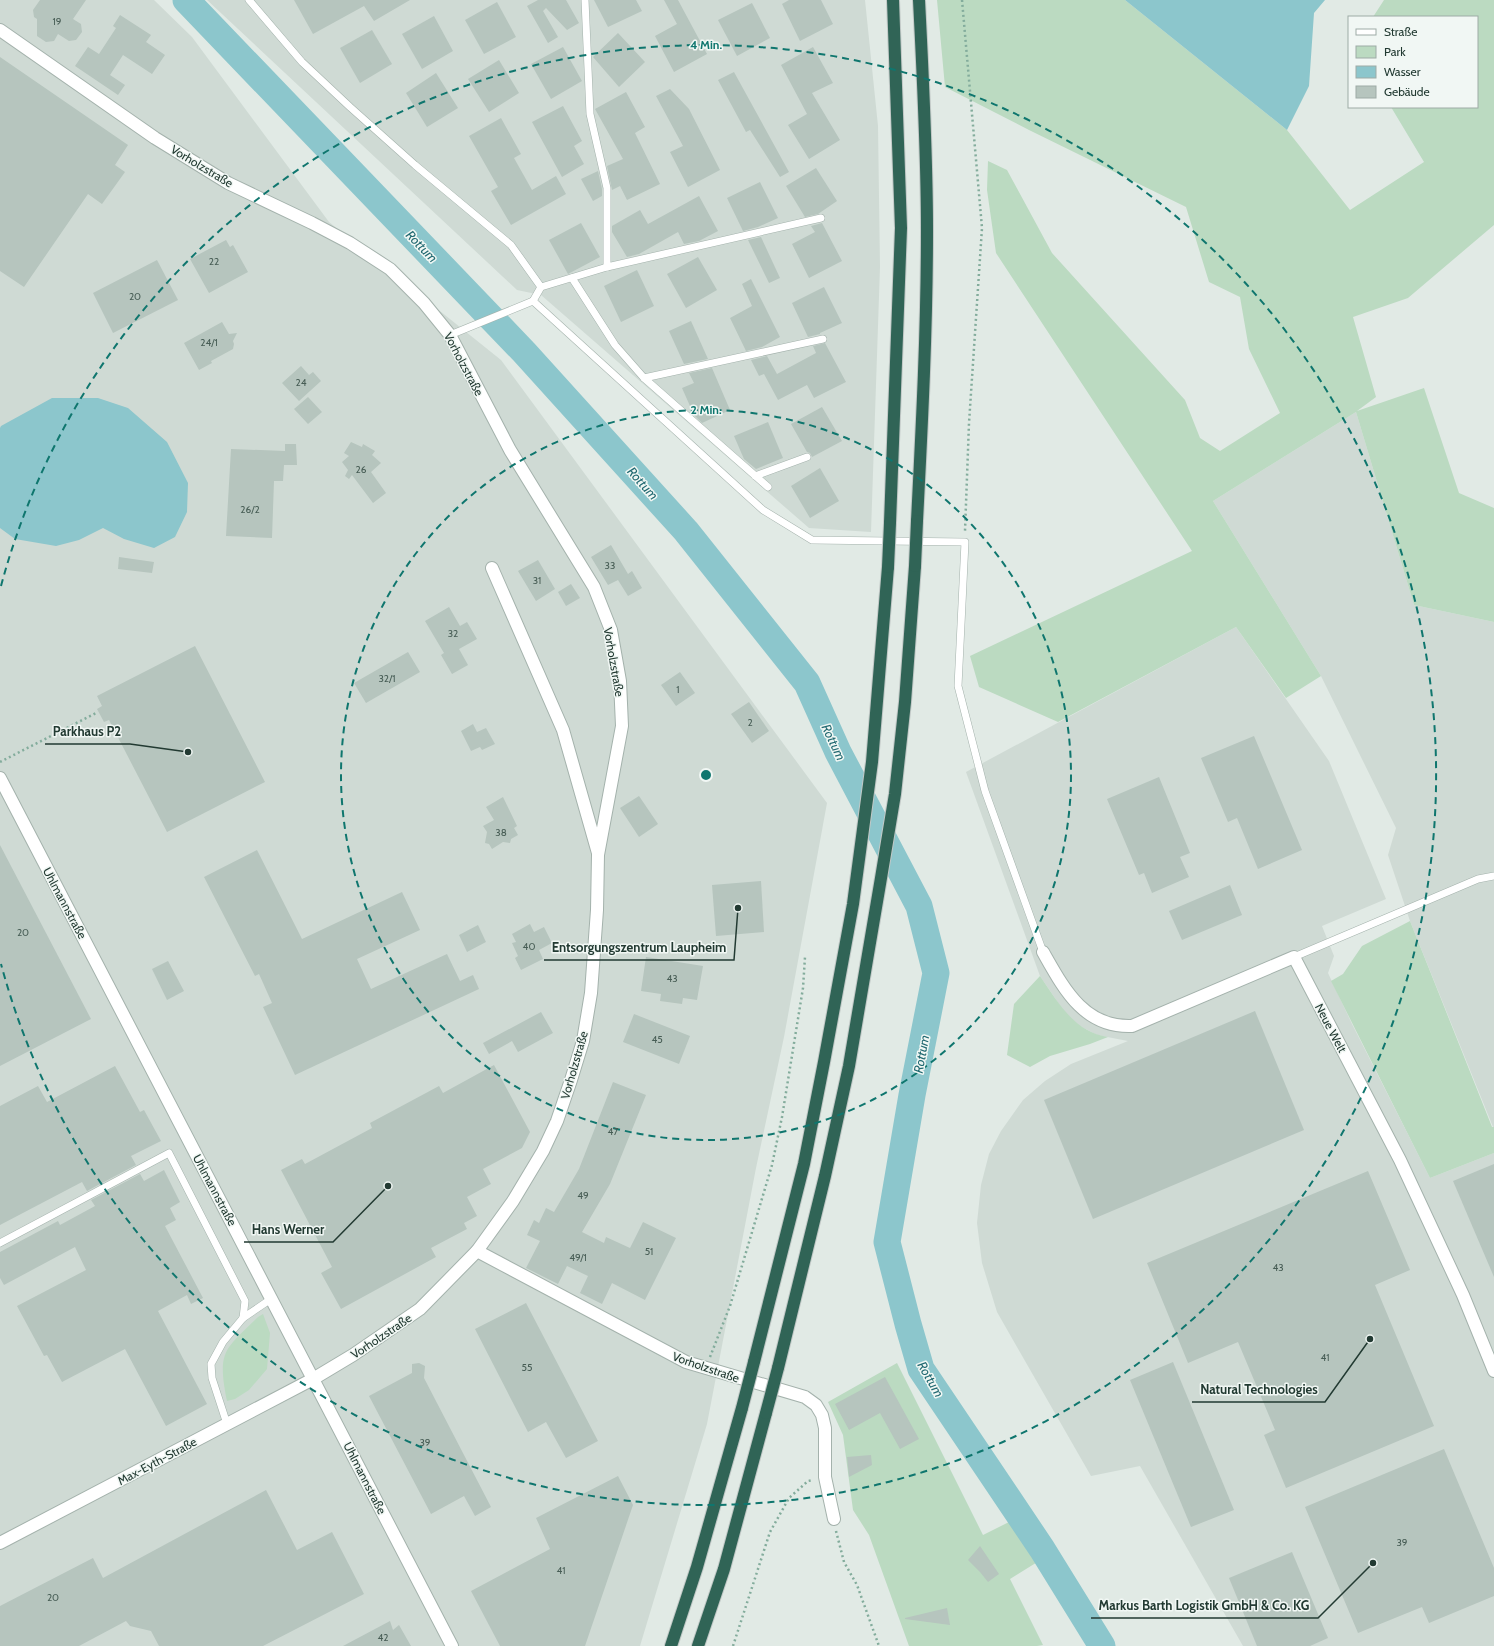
<svg xmlns="http://www.w3.org/2000/svg" width="1494" height="1646" font-family="Cabin,sans-serif">
<rect width="100%" height="100%" fill="#e1eae5"/>
<g fill="#cfdad4">
<polygon points="0,0 154,0 192,37 329,222 501,360 827,803 784,1037 756,1168 707,1424 640,1646 0,1646"/>
<polygon points="207,0 865,0 878,126 880,267 871,532 809,528 541,295 517,290"/>
<polygon points="1356,412 1414,605 1494,622 1494,1127 1493,1127 1410,921 1388,855 1396,828 1321,676 1213,501"/>
<polygon points="1236,627 1329,761 1386,899 1322,926 1334,956 1328,973 1352,1024 1430,1178 1494,1153 1494,1646 1243,1646 1140,1466 1091,1476 997,1312 982,1263 977,1223 981,1185 989,1154 1001,1131 1023,1100 1045,1081 1071,1064 1128,1041 1097,1035 1078,1025 1063,1010 1040,976 966,772"/>
</g>
<g fill="#bbdac1">
<polygon points="937,0 1125,0 1287,130 1350,210 1424,162 1391,107 1477,107 1477,17 1373,17 1384,0 1494,0 1494,225 1408,298 1353,317 1376,397 1357,411 1424,388 1459,493 1494,508 1494,622 1414,605 1356,412 1213,501 1321,676 1286,698 1236,627 1058,722 979,687 970,656 1192,551 996,253 987,190 988,161 1007,170 1052,253 1185,400 1200,438 1220,451 1280,413 1249,349 1240,297 1209,282 1186,207 1029,130 945,87"/>
<polygon points="1410,921 1492,1127 1494,1127 1494,1153 1430,1178 1331,981 1343,974 1362,946"/>
<path d="M1040,976C1058,1002 1074,1032 1108,1037L1090,1044L1050,1056L1030,1067L1007,1055L1014,1004Z"/>
<path d="M263,1314L270,1333L267,1369L249,1390L235,1399L227,1401C217,1351 224,1350 258,1317Z"/>
<polygon points="897,1363 983,1535 1013,1520 1039,1561 1010,1579 1043,1645 1037,1646 909,1646 869,1535 853,1510 843,1435 828,1402"/>
</g>
<g fill="#8cc6cc">
<polygon points="1125,0 1325,0 1314,13 1309,86 1287,130"/>
<polygon points="52,398 98,398 128,408 167,442 188,483 187,512 175,537 154,548 124,539 103,528 79,540 56,546 15,539 0,528 0,428 1,426"/>
</g>
<g fill="none" stroke-linecap="round" stroke-linejoin="round">
<polyline stroke="#8cc6cc" stroke-width="27" points="186,0 524,352 686,531 807,683 838,752 919,906 936,973 912,1095 887,1242 908,1324 921,1369 1042,1549 1102,1646"/>
</g>
<g fill="#b6c5be">
<polygon points="40,0 86,0 73,19 81,24 82,32 76,40 69,41 58,34 54,41 46,42 37,36 37,19 34,17 33,10"/>
<polygon points="294,0 410,0 374,21 364,6 313,34"/>
<polygon points="538,0 566,0 579,23 567,30 546,8 543,11 558,37 548,43 527,6"/>
<polygon points="594,0 636,0 642,11 608,27"/>
<polygon points="664,0 678,0 707,54 674,72 655,36 677,24"/>
<polygon points="789,0 821,0 833,24 800,41 782,4"/>
<polygon points="497,2 516,37 484,54 465,20"/>
<polygon points="752,3 770,38 737,56 718,20"/>
<polygon points="120,15 151,35 146,42 165,55 152,74 123,55 110,75 125,85 118,95 75,66 88,47 99,54 116,28 113,26"/>
<polygon points="434,16 453,51 422,69 402,34"/>
<polygon points="372,30 392,64 360,83 340,48"/>
<polygon points="618,33 645,62 619,87 593,57"/>
<polygon points="563,47 582,81 551,99 531,64"/>
<polygon points="813,47 833,83 812,93 840,140 809,159 788,125 807,114 781,65"/>
<polygon points="0,57 128,145 115,165 125,172 102,204 88,194 24,287 0,271"/>
<polygon points="499,60 519,93 489,112 468,79"/>
<polygon points="734,72 789,172 780,177 750,130 746,132 718,80"/>
<polygon points="436,73 458,108 427,127 406,93"/>
<polygon points="670,89 689,109 720,170 688,187 670,152 683,146 656,96"/>
<polygon points="626,92 645,127 635,133 660,184 627,200 620,186 612,190 607,166 623,159 595,109"/>
<polygon points="563,106 582,141 574,146 584,164 562,177 532,122"/>
<polygon points="501,118 521,154 514,158 532,190 556,176 566,194 511,225 491,191 498,187 469,136"/>
<polygon points="816,168 837,201 818,214 805,217 786,186"/>
<polygon points="598,171 602,189 602,196 593,201 581,179"/>
<polygon points="760,182 778,218 758,227 743,231 727,198"/>
<polygon points="699,196 718,231 699,241 684,244 678,232 639,254 627,257 612,232 612,226 640,210 648,224"/>
<polygon points="581,223 600,257 568,274 549,240"/>
<polygon points="822,223 842,261 809,278 792,244 815,232 811,226"/>
<polygon points="761,237 780,278 769,283 748,240"/>
<polygon points="226,240 230,247 233,245 248,272 209,293 190,259"/>
<polygon points="698,257 717,290 686,308 667,274"/>
<polygon points="157,260 178,300 113,333 93,293"/>
<polygon points="637,270 654,306 621,322 604,286"/>
<polygon points="751,279 780,337 762,347 746,351 730,318 752,306 742,284"/>
<polygon points="824,287 842,323 820,333 820,334 808,337 792,303"/>
<polygon points="691,321 708,359 684,364 669,331"/>
<polygon points="222,322 229,334 237,333 233,341 234,344 233,349 211,361 212,363 199,370 184,343"/>
<polygon points="825,343 846,382 814,398 807,385 778,400 764,374 759,376 751,360 767,356 777,374 816,353 813,346"/>
<polygon points="301,366 309,375 313,372 321,381 299,401 282,383"/>
<polygon points="712,368 730,410 702,423 694,415 682,388 694,383 689,373"/>
<polygon points="308,397 322,412 308,424 294,409"/>
<polygon points="822,407 842,441 812,457 810,453 807,452 791,424"/>
<polygon points="768,422 783,458 756,469 744,459 734,436"/>
<polygon points="351,442 362,447 363,444 375,451 372,455 381,463 371,472 386,493 373,503 352,475 349,479 345,476 348,470 342,462 349,456 344,453"/>
<polygon points="285,444 296,444 297,465 284,465 283,481 274,481 272,538 226,536 231,449 285,451"/>
<polygon points="820,468 839,501 810,518 791,486"/>
<polygon points="611,545 628,574 632,571 642,588 628,596 618,580 608,585 591,557"/>
<polygon points="119,557 154,562 152,573 118,569"/>
<polygon points="538,560 555,589 536,601 518,571"/>
<polygon points="571,584 580,598 566,606 558,592"/>
<polygon points="449,607 460,626 467,622 477,639 459,649 468,665 452,674 441,655 444,653 425,621"/>
<polygon points="195,646 265,782 167,832 109,720 104,722 97,709 102,706 97,696"/>
<polygon points="408,652 420,672 366,703 354,683"/>
<polygon points="680,672 695,693 676,706 661,685"/>
<polygon points="749,702 769,731 752,743 731,714"/>
<polygon points="473,724 477,732 486,728 495,744 482,750 480,747 471,751 461,731"/>
<polygon points="1254,736 1302,850 1258,869 1237,818 1228,822 1201,758"/>
<polygon points="1159,777 1190,853 1180,857 1189,877 1152,893 1144,873 1139,875 1107,799"/>
<polygon points="639,796 658,824 639,837 620,808"/>
<polygon points="503,797 517,826 514,828 518,835 511,839 510,843 503,842 492,849 489,844 485,843 487,832 483,826 494,820 486,807"/>
<polygon points="0,845 91,1019 0,1066"/>
<polygon points="257,850 302,939 402,892 420,930 357,959 371,989 447,954 460,981 473,975 479,989 295,1075 263,1007 272,1003 259,974 255,976 204,877"/>
<polygon points="761,881 764,932 716,936 712,885"/>
<polygon points="1230,885 1242,915 1182,940 1169,911"/>
<polygon points="530,924 534,932 544,927 552,943 539,950 543,959 521,970 515,958 518,956 512,943 516,942 512,934"/>
<polygon points="478,925 486,942 467,952 459,935"/>
<polygon points="646,957 703,966 697,1000 683,998 682,1004 660,1001 661,994 641,991"/>
<polygon points="168,961 184,991 167,1000 152,969"/>
<polygon points="1255,1011 1304,1130 1093,1219 1044,1100"/>
<polygon points="541,1012 553,1033 518,1052 512,1041 489,1054 483,1043"/>
<polygon points="634,1014 690,1036 679,1064 623,1042"/>
<polygon points="494,1065 530,1132 522,1148 483,1169 491,1184 467,1197 477,1216 464,1223 467,1229 431,1248 436,1257 341,1309 321,1273 332,1267 281,1170 302,1159 305,1164 372,1128 370,1123 439,1086 443,1093"/>
<polygon points="115,1066 140,1112 144,1110 161,1141 131,1156 136,1165 87,1191 82,1182 0,1225 0,1106 38,1086 47,1102"/>
<polygon points="613,1082 646,1095 610,1184 582,1232 604,1243 606,1237 630,1248 643,1222 676,1238 645,1300 612,1283 602,1304 580,1293 588,1276 567,1266 558,1284 526,1268 540,1241 527,1235 534,1220 539,1223 546,1208 554,1212 579,1169"/>
<polygon points="1494,1164 1494,1277 1453,1181"/>
<polygon points="164,1170 180,1202 170,1208 176,1220 165,1226 203,1298 191,1304 187,1295 158,1311 207,1404 166,1426 125,1349 62,1382 47,1355 44,1356 17,1306 86,1270 75,1247 4,1285 0,1278 0,1252 58,1221 60,1225 95,1206 91,1200 140,1174 144,1181"/>
<polygon points="1368,1171 1410,1270 1375,1285 1434,1426 1286,1488 1264,1435 1275,1430 1238,1342 1188,1363 1147,1263"/>
<polygon points="526,1303 598,1441 566,1458 546,1422 528,1432 475,1329"/>
<polygon points="1173,1362 1234,1510 1191,1527 1130,1380"/>
<polygon points="419,1363 425,1366 424,1378 491,1507 475,1516 464,1496 431,1514 369,1396 412,1373 412,1364"/>
<polygon points="885,1377 919,1439 900,1449 880,1413 849,1430 835,1404"/>
<polygon points="1444,1449 1494,1568 1494,1596 1429,1623 1422,1607 1358,1633 1305,1507"/>
<polygon points="871,1455 872,1465 849,1477 847,1457"/>
<polygon points="618,1476 633,1505 585,1646 500,1646 471,1591 550,1549 536,1518"/>
<polygon points="266,1490 297,1550 332,1532 364,1594 263,1646 159,1646 151,1631 130,1626 126,1621 79,1646 0,1646 0,1606 93,1558 103,1578"/>
<polygon points="980,1546 999,1574 988,1582 980,1572 968,1560"/>
<polygon points="1292,1552 1328,1638 1310,1646 1257,1646 1229,1578"/>
<polygon points="947,1608 950,1625 905,1619 905,1618"/>
<polygon points="390,1621 393,1630 399,1625 411,1646 343,1646"/>
</g>
<g fill="none" stroke-linecap="round" stroke-linejoin="round">
<defs>
<g id="lane">
<polyline points="249,0 302,62 350,107 415,165 511,245 541,287"/>
<polyline points="585,0 590,114 607,188 607,267"/>
<polyline points="572,278 615,345 644,378 768,487"/>
<polyline points="533,301 541,287 607,267 821,218"/>
<polyline points="450,335 533,301 763,510 812,540 965,542 958,686 985,791 1043,952"/>
<polyline points="644,378 823,339"/>
<polyline points="755,476 807,457"/>
<polyline points="1294,957 1478,879 1494,876"/>
<polyline points="0,1243 169,1153 245,1301 243,1318 223,1342 211,1364 212,1378 227,1424"/>
<polyline points="243,1318 271,1299"/>
</g>
<g id="street">
<polyline points="0,30 155,138 228,183 312,223 350,243 390,269 424,303 450,335 510,450 594,587 611,630 620,681 622,726 598,855 597,910 591,993 583,1041 571,1080 557,1121 543,1151 513,1201 477,1251 420,1309 353,1355 313,1379 0,1543"/>
<polyline points="492,568 563,730 598,853"/>
<polyline points="0,778 452,1646"/>
<path d="M1043,952C1064,989 1084,1028 1132,1026L1294,957L1400,1160L1463,1295L1494,1371"/>
<polyline points="477,1251 686,1362 805,1397 816,1405 822,1415 825,1428 825,1477 834,1519"/>
</g>
<g id="highway">
<path d="M917,521C922,424 927,327 927,230C927,154 923,77 919,0"/>
<polyline points="890,523 901,228 893,0"/>
<polyline points="754,1362 804,1164 824,1062 853,904 872,762 888,567"/>
<polyline points="778,1368 825,1176 849,1066 881,878 895,794 905,702 915,566"/>
<polyline points="671,1646 697,1567 742,1408"/>
<polyline points="698,1646 724,1569 766,1413"/>
</g>
</defs>
<use href="#lane" stroke="#a4b2ac" stroke-width="8"/>
<use href="#street" stroke="#a4b2ac" stroke-width="14"/>
<use href="#highway" stroke="#c1c8c6" stroke-width="14"/>
<g stroke="#83ac9c" stroke-width="2.5" stroke-dasharray="2 3" stroke-linecap="butt">
<polyline points="962,0 982,228 969,423 965,531"/>
<polyline points="0,762 98,712"/>
<polyline points="710,1357 730,1306 772,1165 782,1117 803,988 805,957"/>
<polyline points="836,1531 844,1562 857,1585 879,1646"/>
<polyline points="733,1646 770,1532 789,1498 808,1481 813,1480"/>
</g>
<use href="#lane" stroke="#fff" stroke-width="7"/>
<use href="#street" stroke="#fff" stroke-width="12"/>
<use href="#highway" stroke="#306456" stroke-width="12"/>
<defs>
<g id="highway-bridge">
<polyline points="915,566 917,521"/>
<polyline points="888,567 890,523"/>
<polyline points="742,1408 754,1362"/>
<polyline points="766,1413 778,1368"/>
</g>
</defs>
<use href="#highway-bridge" stroke="#c1c8c6" stroke-width="14" stroke-linecap="butt"/>
<use href="#highway-bridge" stroke="#306456" stroke-width="12"/>
</g>
<g fill="none" stroke="#0f766e" stroke-width="2" stroke-dasharray="7 5">
<circle cx="706" cy="775" r="365"/>
<path d="M1 586A730 730 0 1 1 1 964"/>
</g>
<g text-anchor="middle" dominant-baseline="central" stroke-width="3" stroke-linejoin="round" paint-order="stroke">
<g font-size="10" fill="#475d55">
<text x="57" y="21">19</text>
<text x="214" y="261">22</text>
<text x="135" y="296">20</text>
<text x="209" y="342">24/1</text>
<text x="301" y="382">24</text>
<text x="361" y="469">26</text>
<text x="250" y="509">26/2</text>
<text x="610" y="565">33</text>
<text x="537" y="580">31</text>
<text x="453" y="633">32</text>
<text x="387" y="678">32/1</text>
<text x="678" y="689">1</text>
<text x="750" y="722">2</text>
<text x="501" y="832">38</text>
<text x="23" y="932">20</text>
<text x="529" y="946">40</text>
<text x="672" y="978">43</text>
<text x="657" y="1039">45</text>
<text x="613" y="1131">47</text>
<text x="583" y="1195">49</text>
<text x="649" y="1251">51</text>
<text x="578" y="1257">49/1</text>
<text x="1278" y="1267">43</text>
<text x="1325" y="1357">41</text>
<text x="527" y="1367">55</text>
<text x="425" y="1442">39</text>
<text x="1402" y="1542">39</text>
<text x="561" y="1570">41</text>
<text x="53" y="1597">20</text>
<text x="383" y="1637">42</text>
</g>
<g font-size="12" fill="#223a32" stroke="#f1f7f4">
<text transform="translate(202 166) rotate(31)">Vorholzstraße</text>
<text transform="translate(464 364) rotate(62)">Vorholzstraße</text>
<text transform="translate(614 662) rotate(80)">Vorholzstraße</text>
<text transform="translate(65 903) rotate(62)">Uhlmannstraße</text>
<text transform="translate(1331 1028) rotate(62)">Neue Welt</text>
<text transform="translate(574 1065) rotate(-74)">Vorholzstraße</text>
<text transform="translate(215 1190) rotate(62)">Uhlmannstraße</text>
<text transform="translate(381 1336) rotate(-34)">Vorholzstraße</text>
<text transform="translate(706 1367) rotate(19)">Vorholzstraße</text>
<text transform="translate(157 1461) rotate(-28)">Max-Eyth-Straße</text>
<text transform="translate(365 1478) rotate(63)">Uhlmannstraße</text>
</g>
<g font-size="13" font-style="italic" fill="#216971" stroke="#f1f7f4">
<text transform="translate(422 246) rotate(46)">Rottum</text>
<text transform="translate(643 483) rotate(48)">Rottum</text>
<text transform="translate(834 742) rotate(65)">Rottum</text>
<text transform="translate(921 1054) rotate(-80)">Rottum</text>
<text transform="translate(931 1379) rotate(60)">Rottum</text>
</g>
</g>
<circle cx="706" cy="775" r="6" fill="#0f766e" stroke="#f1f7f4" stroke-width="2"/>
<g font-size="12" text-anchor="middle" font-weight="bold" fill="#0f766e" stroke="#f1f7f4" stroke-width="3" stroke-linejoin="round" paint-order="stroke">
<text x="706" y="49">4 Min.</text>
<text x="706" y="414">2 Min.</text>
</g>
<path fill="none" stroke="#223a32" stroke-width="1.5" d="M188 752L130 744H45M738 908L734 960H544M388 1186L333 1242H244M1370 1339L1325 1402H1192M1373 1563L1318 1618H1091"/>
<g fill="#223a32" stroke="#f1f7f4" stroke-width="1.5">
<circle cx="188" cy="752" r="4"/>
<circle cx="738" cy="908" r="4"/>
<circle cx="388" cy="1186" r="4"/>
<circle cx="1370" cy="1339" r="4"/>
<circle cx="1373" cy="1563" r="4"/>
</g>
<g font-size="13" text-anchor="middle" font-weight="bold" fill="#223a32" stroke="#f1f7f4" stroke-width="3" stroke-linejoin="round" paint-order="stroke">
<text x="87" y="736">Parkhaus P2</text>
<text x="639" y="952">Entsorgungszentrum Laupheim</text>
<text x="288" y="1234">Hans Werner</text>
<text x="1259" y="1394">Natural Technologies</text>
<text x="1204" y="1610">Markus Barth Logistik GmbH &amp; Co. KG</text>
</g>
<rect x="1348" y="16" width="130" height="92" fill="#f1f7f4" stroke="#9eaba6"/>
<rect x="1356" y="29" width="20" height="6" fill="#ffffff" stroke="#9eaba6"/>
<text x="1384" y="36" font-size="12" fill="#223a32">Straße</text>
<rect x="1356" y="46" width="20" height="12" fill="#bbdac1" stroke="#9eaba6"/>
<text x="1384" y="56" font-size="12" fill="#223a32">Park</text>
<rect x="1356" y="66" width="20" height="12" fill="#8cc6cc" stroke="#9eaba6"/>
<text x="1384" y="76" font-size="12" fill="#223a32">Wasser</text>
<rect x="1356" y="86" width="20" height="12" fill="#b6c5be" stroke="#9eaba6"/>
<text x="1384" y="96" font-size="12" fill="#223a32">Gebäude</text>
</svg>
